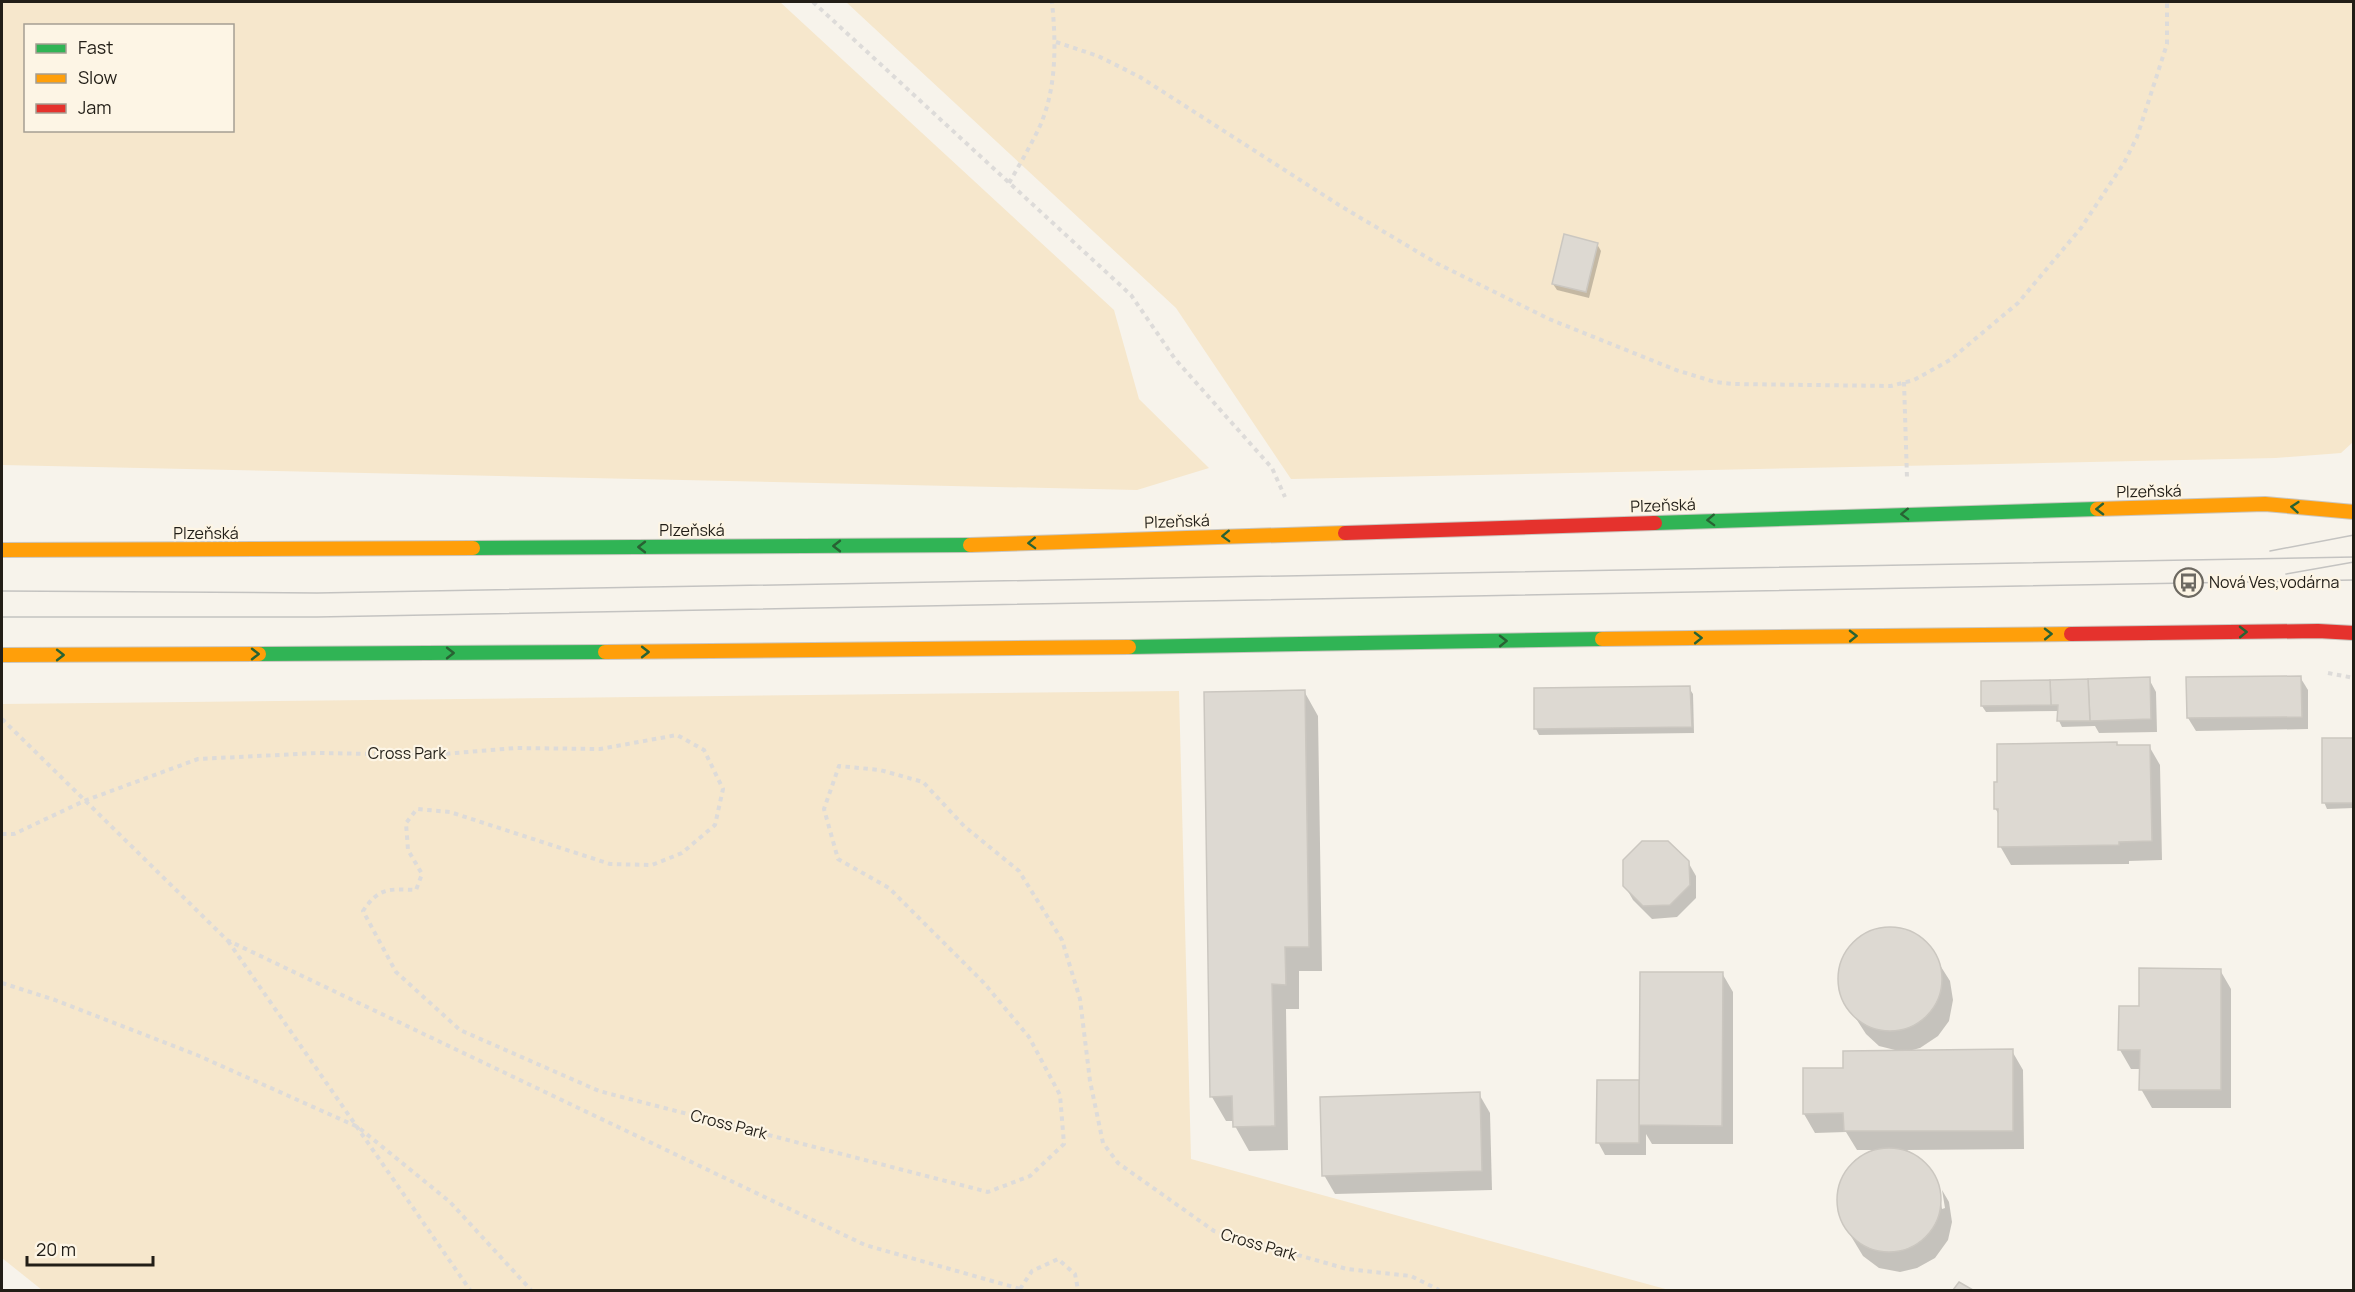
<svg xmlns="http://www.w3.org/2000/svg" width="2355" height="1292" font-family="Manrope,sans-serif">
<rect width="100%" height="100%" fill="#f7f3eb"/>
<g fill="#f6e7cc" fill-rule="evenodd">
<path d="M2,2H780L1114,310L1139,399L1209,468L1137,490L2,465ZM26,26H232V130H26Z"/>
<polygon points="846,2 2353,2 2353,442 2341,453 2276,458 1291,479 1176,308"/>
<polygon points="1179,691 1191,1159 1669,1290 42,1290 2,1258 2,704"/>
</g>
<g fill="#0003">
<polygon points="1597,244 1601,251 1589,298 1557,290 1553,284"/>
<polygon points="2300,677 2308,690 2308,729 2196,731 2188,718 2188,679"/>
<polygon points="2149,679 2156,692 2157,732 2099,733 2095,726 2062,727 2059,721 2059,711 1986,712 1982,706"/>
<polygon points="1689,688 1693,694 1694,733 1539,735 1536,729 1535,690"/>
<polygon points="1304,691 1318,716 1322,971 1299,971 1299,1009 1286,1009 1288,1150 1249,1151 1235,1126 1234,1121 1226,1121 1212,1097"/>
<polygon points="2354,739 2354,808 2327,809 2324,802"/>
<polygon points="2117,744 2118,747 2149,746 2160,765 2162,860 2129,861 2129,864 2011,865 2000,846 1999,815 1995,808"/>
<polygon points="1688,862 1696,876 1696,898 1677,917 1652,919 1633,900 1625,886"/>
<polygon points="1895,928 1909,931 1926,943 1950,981 1953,1000 1949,1021 1938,1036 1920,1048 1905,1052 2012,1051 2023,1070 2024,1149 1907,1150 1928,1166 1937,1182 1942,1209 1945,1208 1942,1190 1949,1202 1952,1222 1948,1240 1935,1258 1917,1268 1900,1272 1879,1268 1863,1256 1840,1218 1842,1179 1855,1160 1872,1150 1857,1150 1846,1132 1815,1133 1804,1114 1845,1070 1903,1052 1879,1046 1866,1034 1842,997 1839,982 1844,956 1853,942 1874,931"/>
<polygon points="2220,970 2231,989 2231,1108 2152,1108 2141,1089 2141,1069 2131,1069 2120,1050"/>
<polygon points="1722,973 1733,992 1733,1144 1652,1144 1646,1134 1646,1155 1605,1155 1598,1142 1638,1081 1641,1086"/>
<polygon points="1479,1094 1490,1113 1492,1190 1335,1194 1324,1175"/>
</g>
<g fill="#ddd9d2" stroke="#cbc7c0" stroke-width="1.5">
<polygon points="1564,234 1598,243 1586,292 1552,284"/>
<polygon points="2301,676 2302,717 2187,718 2186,677"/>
<polygon points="2150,677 2151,719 2090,721 2088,679"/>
<polygon points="2088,679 2090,721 2057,721 2058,705 2051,705 2050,680"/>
<polygon points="2050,680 2051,705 1981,706 1981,681"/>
<polygon points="1690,686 1692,727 1534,729 1534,688"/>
<polygon points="1305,690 1309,947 1285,947 1286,985 1272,984 1275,1126 1233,1127 1232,1096 1210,1097 1204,692"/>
<rect x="2322" y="738" width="32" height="65"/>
<polygon points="2117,742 2117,745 2150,745 2152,841 2119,842 2119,845 1998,847 1998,809 1994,809 1994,782 1997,782 1997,744"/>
<polygon points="1642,841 1668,841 1689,861 1690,885 1670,905 1643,906 1623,886 1623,860"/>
<circle cx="1890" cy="979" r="52"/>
<polygon points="2139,968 2221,969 2221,1090 2139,1090 2140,1050 2118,1050 2119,1006 2139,1006"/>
<polygon points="1640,972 1723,972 1722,1126 1639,1125"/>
<polygon points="2013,1049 2013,1131 1844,1131 1843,1113 1803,1114 1803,1068 1843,1068 1843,1051"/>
<polygon points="1597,1080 1639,1080 1639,1143 1596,1143"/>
<polygon points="1480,1092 1482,1171 1322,1176 1320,1097"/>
<circle cx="1889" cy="1200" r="52"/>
<polygon points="1959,1282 1973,1290 1953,1290"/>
</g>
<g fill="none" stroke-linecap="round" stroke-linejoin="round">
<defs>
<g id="fast">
<polyline points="1655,523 2097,509"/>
<polyline points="473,548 970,545"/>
<polyline points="1129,647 1602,639"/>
<polyline points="259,654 605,652"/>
</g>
<g id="slow">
<polyline points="2097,509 2265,504 2354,512"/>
<polyline points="970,545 1345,533"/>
<polyline points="2,550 473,548"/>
<polyline points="1602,639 2071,634"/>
<polyline points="605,652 1129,647"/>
<polyline points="2,655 259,654"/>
</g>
<g id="jam">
<polyline points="1345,533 1655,523"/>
<polyline points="2071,634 2318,631 2354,633"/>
</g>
</defs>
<use href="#fast" stroke="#cac6bf" stroke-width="16"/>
<use href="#slow" stroke="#cac6bf" stroke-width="16"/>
<use href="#jam" stroke="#cac6bf" stroke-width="16"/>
<g stroke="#dddbd9" stroke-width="4" stroke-dasharray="4.5 4.5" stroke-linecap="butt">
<polyline points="813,2 1131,295 1175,359 1272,468 1285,497"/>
<polyline points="1056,42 1098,56 1140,77 1339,205 1438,264 1549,319 1676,370 1715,382 1734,384 1891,386 1914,380 1950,360 2018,303 2081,228 2124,163 2137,137 2167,44 2167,2"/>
<path d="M1009,183C1020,164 1031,145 1040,126C1057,87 1056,42 1052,2"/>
<polyline points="1904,382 1907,478"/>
<polyline points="2328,673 2354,678"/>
<polyline points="2,719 227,940 865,1245 1024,1290"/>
<path d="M2,834H14L84,801L198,759L318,753L432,755L515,748L600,749L677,735L704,750L723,789L715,825L682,853L652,865L610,864L450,812L417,809L406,823L408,850L422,874L416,890C389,889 379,887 363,911L396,972L460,1030L599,1091L988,1192L1030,1176L1064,1144L1060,1095L1029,1037L984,983L889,888L838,859L824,809L839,766L880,770L923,782L964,826L1019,871L1062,940L1080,999L1090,1081L1103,1143L1118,1163L1214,1231L1347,1269L1411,1276L1439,1290"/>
<polyline points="228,941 470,1290"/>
<polyline points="2,983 55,1000 197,1055 358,1127 450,1202 531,1290"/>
<polyline points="1020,1289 1032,1271 1058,1259 1075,1274 1078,1290"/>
</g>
<use href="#fast" stroke="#30b455" stroke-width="14"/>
<use href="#slow" stroke="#ff9f0a" stroke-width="14"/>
<use href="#jam" stroke="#e5322d" stroke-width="14"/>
<g stroke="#c4c3c1" stroke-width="1.5">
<polyline points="2270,551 2354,535"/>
<polyline points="2286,574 2354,562"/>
<polyline points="2,591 317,593 2354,557"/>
<polyline points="2,617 317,617 2354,580"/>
</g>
</g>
<defs><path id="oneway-chevron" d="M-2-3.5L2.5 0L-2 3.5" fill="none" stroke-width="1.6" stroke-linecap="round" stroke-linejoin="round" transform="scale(1.5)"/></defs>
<g stroke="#286233">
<use href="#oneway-chevron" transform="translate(2295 507) rotate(-175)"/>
<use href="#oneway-chevron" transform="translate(2100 509) rotate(179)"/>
<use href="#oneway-chevron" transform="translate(1905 514) rotate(178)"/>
<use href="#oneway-chevron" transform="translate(1711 520) rotate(178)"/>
<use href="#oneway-chevron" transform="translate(1226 536) rotate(178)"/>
<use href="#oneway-chevron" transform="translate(1032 543) rotate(178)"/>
<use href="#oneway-chevron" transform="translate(837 546) rotate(180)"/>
<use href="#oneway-chevron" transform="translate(642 547) rotate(180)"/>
<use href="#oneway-chevron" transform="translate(2243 632) rotate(-1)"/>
<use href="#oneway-chevron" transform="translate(2048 634) rotate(-1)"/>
<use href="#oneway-chevron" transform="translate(1853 636) rotate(-1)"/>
<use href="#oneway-chevron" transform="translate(1698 638) rotate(-1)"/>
<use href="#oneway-chevron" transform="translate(1503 641) rotate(-1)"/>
<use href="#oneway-chevron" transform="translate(645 652)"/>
<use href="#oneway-chevron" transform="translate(450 653)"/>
<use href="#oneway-chevron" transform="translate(255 654)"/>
<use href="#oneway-chevron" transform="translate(60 655)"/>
</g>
<defs>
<symbol id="bus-ring" viewBox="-11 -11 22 22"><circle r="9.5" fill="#fdf5e5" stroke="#6d6961" stroke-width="1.5"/><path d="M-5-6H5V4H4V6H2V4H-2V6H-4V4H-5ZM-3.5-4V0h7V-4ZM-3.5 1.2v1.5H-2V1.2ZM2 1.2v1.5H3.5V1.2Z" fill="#6d6961"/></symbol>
</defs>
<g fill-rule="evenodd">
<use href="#bus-ring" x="2172" y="566" width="33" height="33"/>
</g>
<g text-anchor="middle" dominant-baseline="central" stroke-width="4.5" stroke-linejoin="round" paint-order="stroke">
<g font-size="16" fill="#221e17" stroke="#fdf5e5">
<text transform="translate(2149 491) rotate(-1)">Plzeňská</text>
<text transform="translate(1663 505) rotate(-2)">Plzeňská</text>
<text transform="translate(1177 521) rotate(-2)">Plzeňská</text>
<text x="692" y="530">Plzeňská</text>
<text x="206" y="533">Plzeňská</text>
<text x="407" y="753">Cross Park</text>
<text transform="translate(729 1124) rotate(14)">Cross Park</text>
<text transform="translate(1259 1244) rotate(16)">Cross Park</text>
</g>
<g font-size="16" fill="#221e17" stroke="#fdf5e5" text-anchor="start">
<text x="2209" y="582">Nová Ves,vodárna</text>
</g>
</g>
<rect width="2355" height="1292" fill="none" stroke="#221e17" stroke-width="6"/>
<rect x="24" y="24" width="210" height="108" fill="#fdf5e5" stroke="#a59f93" stroke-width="1.5"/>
<rect x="36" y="44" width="30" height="9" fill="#30b455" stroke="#a59f93" stroke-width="1.5"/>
<text x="78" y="54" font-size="18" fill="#221e17">Fast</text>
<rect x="36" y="74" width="30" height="9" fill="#ff9f0a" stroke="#a59f93" stroke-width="1.5"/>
<text x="78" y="84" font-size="18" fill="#221e17">Slow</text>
<rect x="36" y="104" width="30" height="9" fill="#e5322d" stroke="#a59f93" stroke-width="1.5"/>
<text x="78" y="114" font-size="18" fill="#221e17">Jam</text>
<path d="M27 1256v9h126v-9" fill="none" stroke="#221e17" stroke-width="3"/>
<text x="36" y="1256" font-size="18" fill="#221e17" stroke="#fdf5e5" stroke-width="4.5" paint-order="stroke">20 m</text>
</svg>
